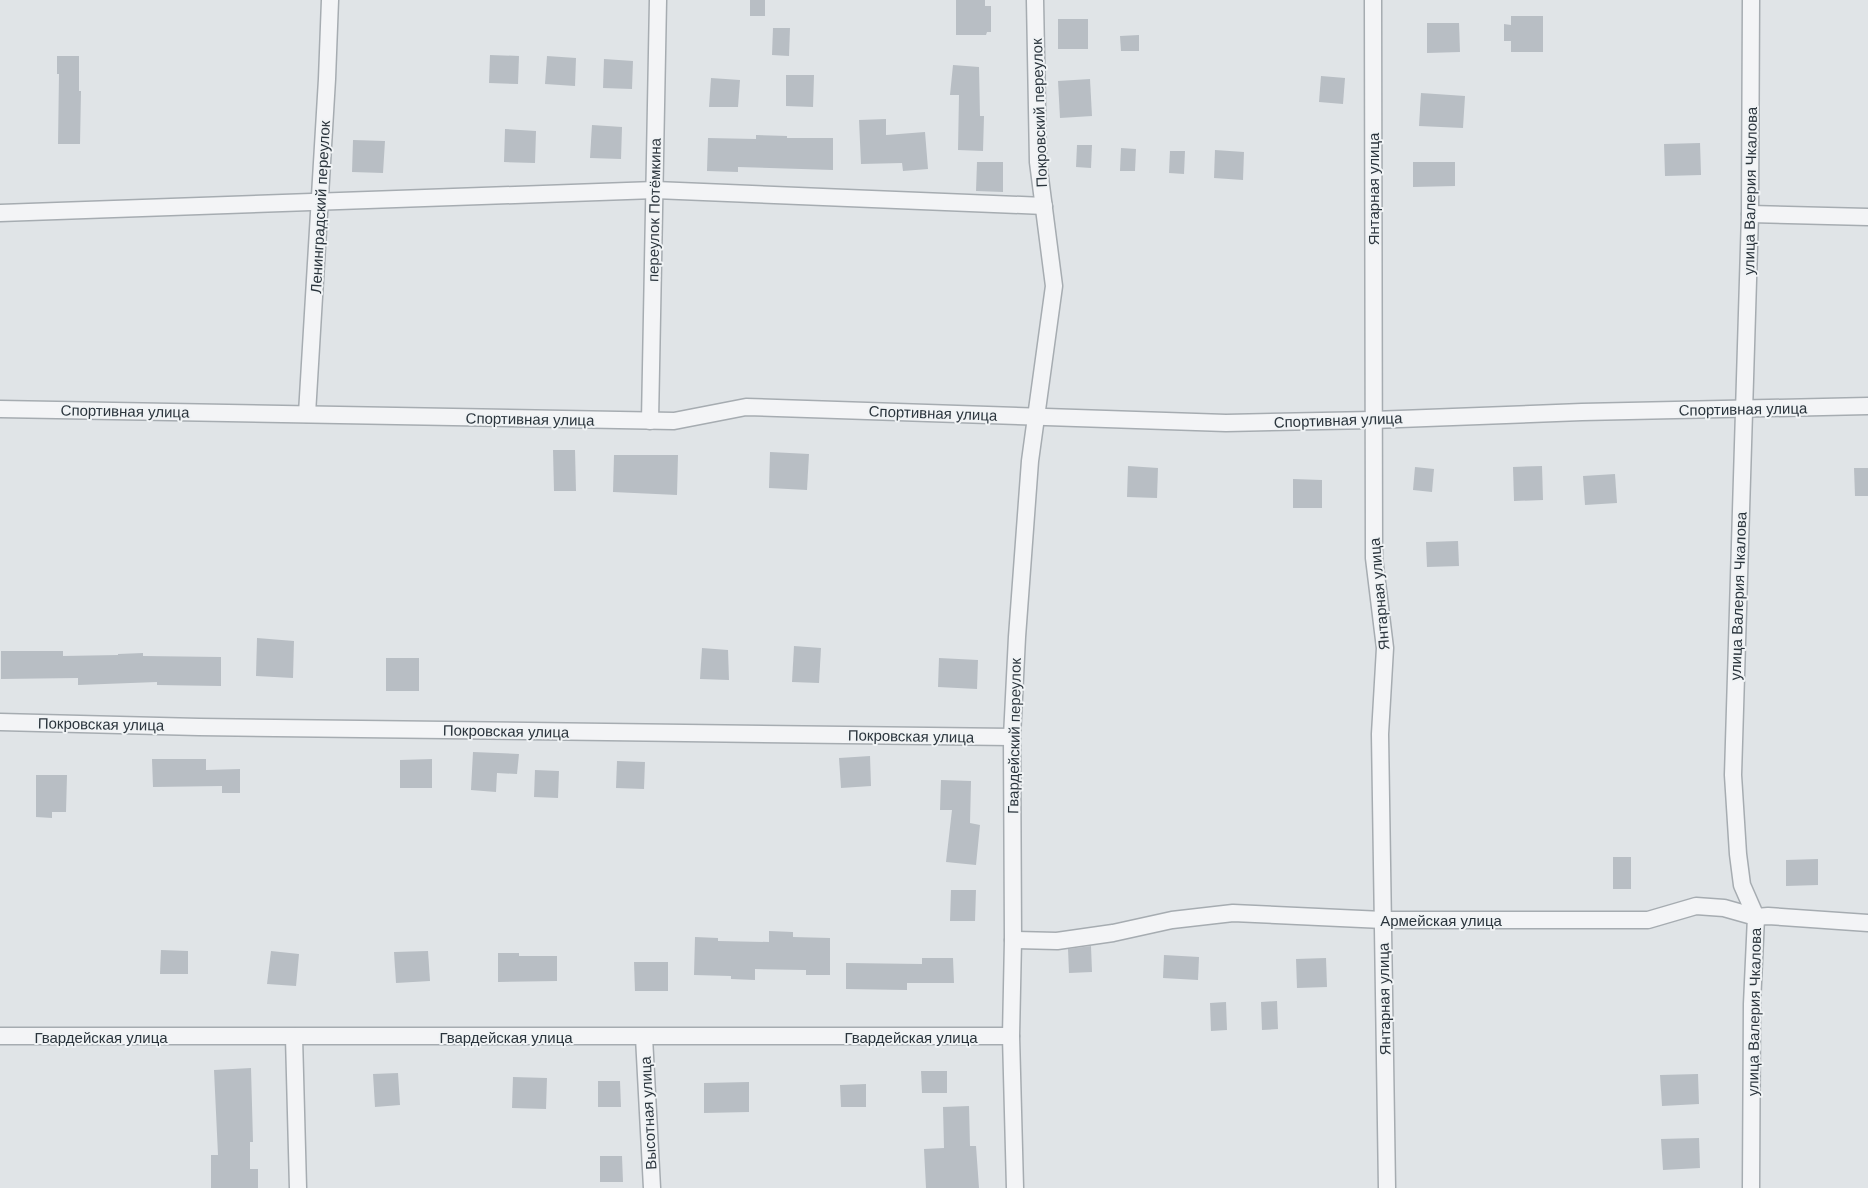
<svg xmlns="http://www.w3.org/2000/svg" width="1868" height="1188" font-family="Arial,sans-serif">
<rect width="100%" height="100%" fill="#e0e4e7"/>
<g fill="#b8bec4">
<rect x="750" y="0" width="15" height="16"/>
<polygon points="956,0 985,0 985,6 991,6 991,32 987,32 986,35 956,35"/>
<polygon points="1511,16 1543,16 1543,52 1511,52 1511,41 1504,41 1504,24 1511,25"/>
<rect x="1058" y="19" width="30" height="30"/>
<polygon points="1427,23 1459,23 1460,52 1427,53"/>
<polygon points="773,28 790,28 789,56 772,55"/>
<polygon points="1139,35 1139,51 1121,51 1120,36"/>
<polygon points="490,55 519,56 518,84 489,83"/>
<polygon points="57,56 79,56 79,91 81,91 80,144 58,144 59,74 57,74"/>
<polygon points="547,56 576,58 575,86 545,84"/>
<polygon points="604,59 633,61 632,89 603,88"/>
<polygon points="953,65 979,67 980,116 984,116 983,151 958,150 959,95 950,95"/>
<polygon points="786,75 814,75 813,107 786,106"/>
<polygon points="1321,76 1345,78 1343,104 1319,102"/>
<polygon points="711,78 740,80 738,107 709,107"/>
<polygon points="1090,79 1092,116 1060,118 1058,81"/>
<polygon points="1421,93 1465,96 1463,128 1419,126"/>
<polygon points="886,119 886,135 925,132 928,169 903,171 902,163 861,164 859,120"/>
<polygon points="592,125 622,127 621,159 590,158"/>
<polygon points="505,129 536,131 535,163 504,162"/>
<polygon points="756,135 787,136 787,138 833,138 833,170 738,167 738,172 707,171 708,138 756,139"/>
<polygon points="353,140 385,141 383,173 352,172"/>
<polygon points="1700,143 1701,175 1665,176 1664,144"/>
<polygon points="1077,145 1092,145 1091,168 1076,167"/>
<polygon points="1121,148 1136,149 1135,171 1120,171"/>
<polygon points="1215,150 1244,152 1243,180 1214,178"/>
<polygon points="1170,151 1185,151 1184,174 1169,173"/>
<polygon points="977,162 1003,162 1003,192 976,191"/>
<polygon points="1413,162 1455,162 1455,186 1413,187"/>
<polygon points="553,450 575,450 576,491 554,491"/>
<polygon points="770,452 809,454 807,490 769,488"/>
<polygon points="614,455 678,455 677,495 613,492"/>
<polygon points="1128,466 1158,468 1157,498 1127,497"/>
<polygon points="1542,466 1543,500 1514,501 1513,467"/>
<polygon points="1415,467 1434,469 1432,492 1413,490"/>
<polygon points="1854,468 1868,468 1868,496 1855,496"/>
<polygon points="1615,474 1617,503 1585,505 1583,476"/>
<polygon points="1293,479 1322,480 1322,508 1293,508"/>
<polygon points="1458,541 1459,566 1427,567 1426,542"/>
<polygon points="257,638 294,641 293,678 256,676"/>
<polygon points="794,646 821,648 819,683 792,682"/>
<polygon points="702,648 728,650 729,680 700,679"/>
<polygon points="1,651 63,651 63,656 118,655 118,654 143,653 143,656 221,657 221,686 157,685 157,682 78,685 78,678 1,679"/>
<rect x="386" y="658" width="33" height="33"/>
<polygon points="939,658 978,660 977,689 938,687"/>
<polygon points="473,752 519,754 517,774 497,773 496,792 471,790"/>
<polygon points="870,756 871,786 841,788 839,758"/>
<polygon points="152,759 206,759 206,770 240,769 240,793 222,793 222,786 153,787"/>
<polygon points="432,759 432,788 400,788 400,760"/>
<polygon points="617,761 645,762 644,789 616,788"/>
<polygon points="535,770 559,771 558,798 534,797"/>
<polygon points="36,775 67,775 66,812 52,812 52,818 36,817"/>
<polygon points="941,780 971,781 970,823 980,825 976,865 946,862 952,810 940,810"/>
<rect x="1613" y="857" width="18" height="32"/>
<polygon points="1818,859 1818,885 1786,886 1786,860"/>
<polygon points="951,890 976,890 975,921 950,921"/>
<polygon points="769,931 793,932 793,937 830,938 830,975 806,975 806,970 755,969 755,980 731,979 731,976 694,975 695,937 718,938 718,941 769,942"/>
<polygon points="1091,946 1092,972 1069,973 1068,949"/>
<polygon points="161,950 188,951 188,974 160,974"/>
<polygon points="271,951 299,954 296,986 267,984"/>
<polygon points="428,951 430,981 396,983 394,952"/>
<polygon points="498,953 519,953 519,956 557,956 557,981 498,982"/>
<polygon points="1164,955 1199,957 1198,980 1163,978"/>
<polygon points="922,958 953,958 954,983 907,983 907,990 846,989 846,963 922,964"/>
<polygon points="1326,958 1327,987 1297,988 1296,959"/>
<polygon points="634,962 668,962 668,991 635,991"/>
<polygon points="1277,1001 1278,1029 1262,1030 1261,1002"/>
<polygon points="1226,1002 1227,1030 1211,1031 1210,1003"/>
<polygon points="251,1068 253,1142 250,1142 250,1169 258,1169 258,1188 211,1188 211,1155 218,1155 214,1070"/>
<polygon points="921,1071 947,1071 947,1093 922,1093"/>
<polygon points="398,1073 400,1105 375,1107 373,1074"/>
<polygon points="1698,1074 1699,1104 1662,1106 1660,1075"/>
<polygon points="513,1077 547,1078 546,1109 512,1108"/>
<polygon points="598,1081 620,1081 621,1107 598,1107"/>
<polygon points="749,1082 749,1112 704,1113 704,1083"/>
<polygon points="866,1084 866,1107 841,1107 840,1085"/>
<polygon points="969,1106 970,1146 976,1146 979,1188 926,1188 924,1149 944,1148 943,1107"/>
<polygon points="1699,1138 1700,1168 1663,1170 1661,1139"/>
<polygon points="600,1156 622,1156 623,1182 600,1182"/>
</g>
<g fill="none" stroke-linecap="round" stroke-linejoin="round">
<defs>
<g id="street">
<polyline points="1373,0 1374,558 1385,648 1380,734 1387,1188"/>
<polyline points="0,213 655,190 1044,206"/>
<polyline points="1750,214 1868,217"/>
<polyline points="0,409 674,421 746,407 1226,423 1373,420 1582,412 1868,406"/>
<polyline points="307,414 327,79 330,0"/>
<polyline points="650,421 658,0"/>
<polyline points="0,722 199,727 1012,737"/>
<polyline points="1013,940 1057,941 1113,933 1172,920 1233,913 1383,920 1648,920 1696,906 1724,908 1756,917 1768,916 1868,923"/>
<polyline points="0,1036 1011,1036"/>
<polyline points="294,1037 298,1188"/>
<polyline points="644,1037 652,1188"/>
<polyline points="1015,1188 1011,1036 1013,940 1012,737 1017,637 1030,461 1054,286 1038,162 1035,0"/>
<polyline points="1751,1188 1752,1004 1756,917 1742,885 1738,854 1733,775 1750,214 1751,0"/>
</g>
</defs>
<use href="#street" stroke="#a6acb1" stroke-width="19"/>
<use href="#street" stroke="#f3f4f6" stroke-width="16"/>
</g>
<g text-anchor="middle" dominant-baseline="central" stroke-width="4" stroke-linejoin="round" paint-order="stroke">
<g font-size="15" fill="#2b353d" stroke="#f0f3f5">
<text transform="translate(1039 113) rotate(-92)">Покровский переулок</text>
<text transform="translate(1373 189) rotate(-90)">Янтарная улица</text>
<text transform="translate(1750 191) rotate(-89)">улица Валерия Чкалова</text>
<text transform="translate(320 207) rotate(-87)">Ленинградский переулок</text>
<text transform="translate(654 210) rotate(-89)">переулок Потёмкина</text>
<text transform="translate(1743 409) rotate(-1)">Спортивная улица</text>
<text transform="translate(125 411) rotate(1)">Спортивная улица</text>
<text transform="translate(933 413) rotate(2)">Спортивная улица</text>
<text transform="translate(530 419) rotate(1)">Спортивная улица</text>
<text transform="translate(1338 420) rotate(-2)">Спортивная улица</text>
<text transform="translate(1379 594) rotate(-95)">Янтарная улица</text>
<text transform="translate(1738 596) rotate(-88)">улица Валерия Чкалова</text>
<text transform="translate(101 724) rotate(1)">Покровская улица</text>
<text transform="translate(506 731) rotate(1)">Покровская улица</text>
<text transform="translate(911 736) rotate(1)">Покровская улица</text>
<text transform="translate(1014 736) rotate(-89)">Гвардейский переулок</text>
<text x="1441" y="920">Армейская улица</text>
<text transform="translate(1384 999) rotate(-91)">Янтарная улица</text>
<text transform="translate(1754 1012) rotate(-89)">улица Валерия Чкалова</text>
<text x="101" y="1037">Гвардейская улица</text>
<text x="506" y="1037">Гвардейская улица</text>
<text x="911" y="1037">Гвардейская улица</text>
<text transform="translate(648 1113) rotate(-93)">Высотная улица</text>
</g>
</g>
</svg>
